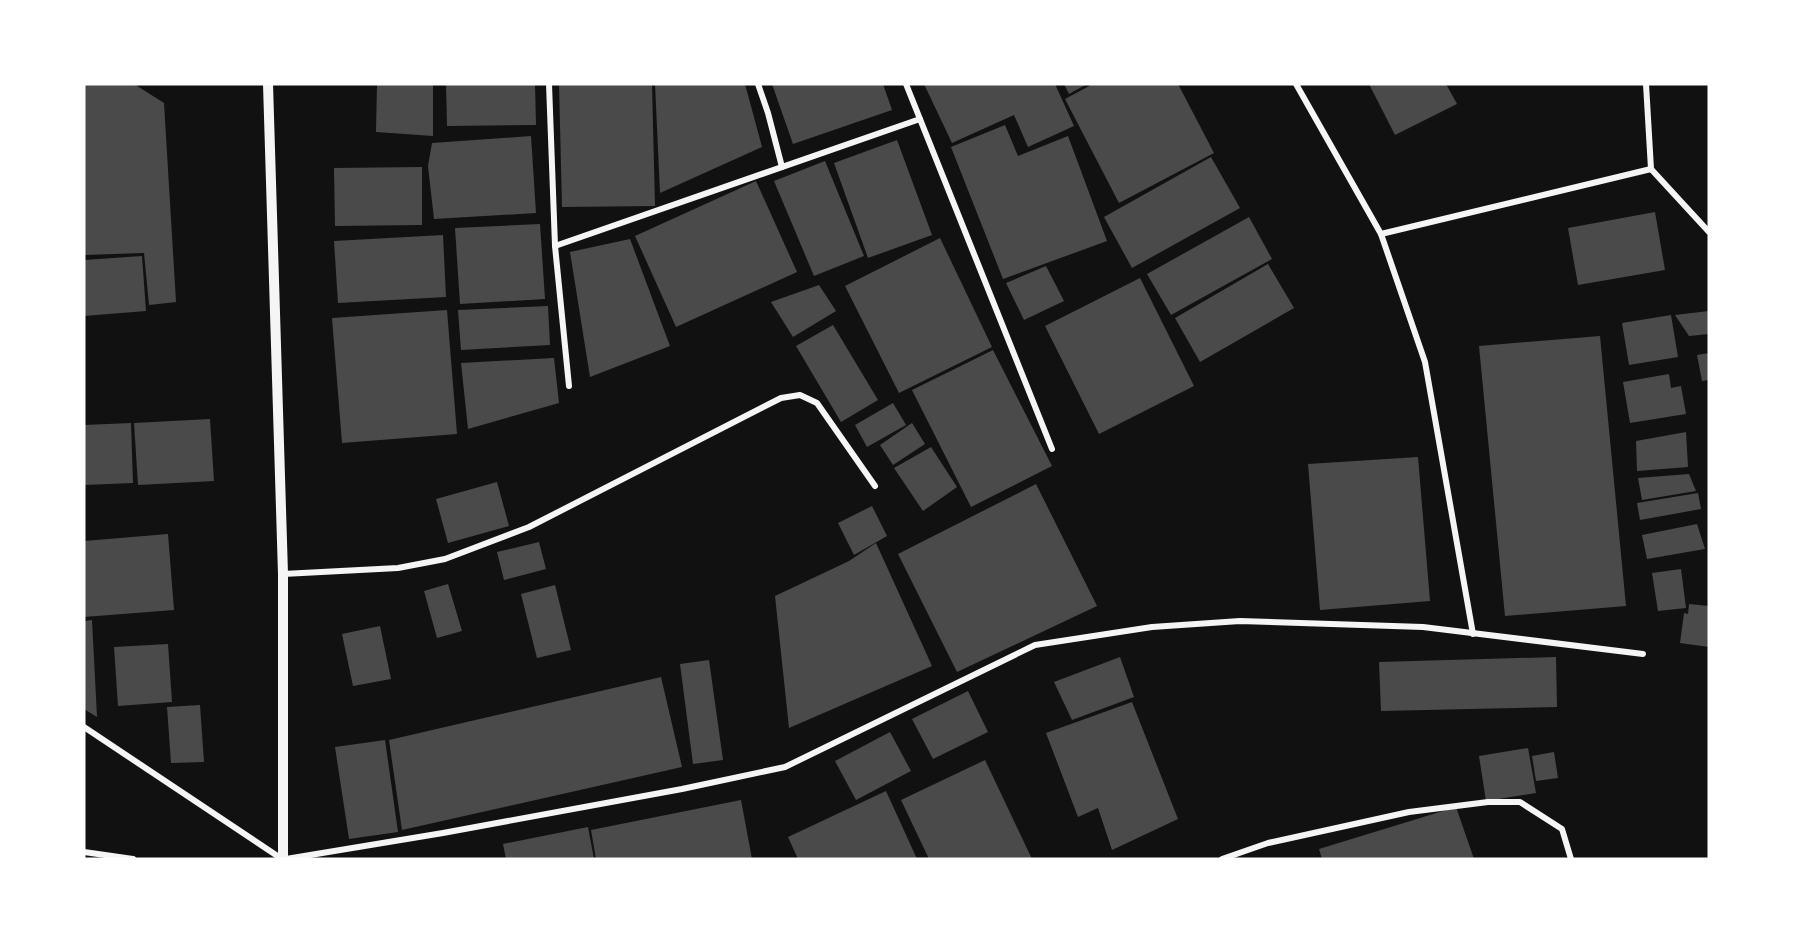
<svg xmlns="http://www.w3.org/2000/svg" width="1793" height="943" font-family="'Alegreya Sans',sans-serif">
<rect width="100%" height="100%" fill="#111"/>
<g fill="#4a4a4a">
<polygon points="84,84 134,84 164,103 176,302 149,305 144,253 84,255"/>
<polygon points="377,84 433,84 433,136 376,132"/>
<polygon points="446,84 535,84 536,125 447,126"/>
<polygon points="559,84 652,84 655,206 562,207"/>
<polygon points="655,84 745,84 762,147 660,193"/>
<polygon points="772,84 883,84 892,110 793,144"/>
<polygon points="924,84 1055,84 1074,126 1028,147 1014,115 952,143"/>
<polygon points="1064,84 1087,84 1069,94"/>
<polygon points="1093,84 1178,84 1214,153 1119,203 1065,99"/>
<polygon points="1369,84 1446,84 1457,104 1395,135"/>
<polygon points="1005,125 1018,156 1068,136 1107,241 1003,279 951,147"/>
<polygon points="531,136 536,213 434,219 428,166 432,143"/>
<polygon points="897,140 932,235 868,258 834,163"/>
<polygon points="1211,157 1240,208 1132,268 1104,217"/>
<polygon points="825,161 864,256 814,276 774,181"/>
<polygon points="422,167 422,225 335,226 334,168"/>
<polygon points="756,181 797,272 676,327 635,236"/>
<polygon points="1655,212 1665,270 1578,285 1568,228"/>
<polygon points="1249,217 1272,259 1171,315 1147,274"/>
<polygon points="540,224 545,299 460,304 455,228"/>
<polygon points="443,235 446,297 338,303 334,241"/>
<polygon points="940,238 992,347 899,393 845,286"/>
<polygon points="630,239 670,346 590,377 570,252"/>
<polygon points="142,256 146,311 84,316 84,260"/>
<polygon points="1268,264 1294,308 1200,362 1175,318"/>
<polygon points="1046,266 1064,301 1024,320 1006,283"/>
<polygon points="1140,278 1194,386 1099,434 1045,326"/>
<polygon points="819,285 836,311 793,337 771,302"/>
<polygon points="548,306 550,345 461,350 458,310"/>
<polygon points="447,310 457,434 342,443 332,318"/>
<polygon points="1709,311 1709,334 1689,336 1675,315"/>
<polygon points="1671,315 1678,357 1629,365 1622,323"/>
<polygon points="833,325 878,400 841,422 796,346"/>
<polygon points="1600,336 1626,606 1505,616 1479,346"/>
<polygon points="993,350 1052,466 971,507 912,390"/>
<polygon points="1709,353 1709,380 1702,381 1697,355"/>
<polygon points="554,358 559,403 468,429 461,363"/>
<polygon points="1669,374 1671,388 1681,386 1686,414 1630,423 1623,382"/>
<polygon points="893,403 906,425 867,447 855,425"/>
<polygon points="210,419 214,481 138,485 134,423"/>
<polygon points="131,423 133,483 84,485 84,425"/>
<polygon points="912,423 925,444 893,465 880,445"/>
<polygon points="1686,432 1688,467 1637,471 1636,441"/>
<polygon points="931,447 957,487 923,511 894,468"/>
<polygon points="1418,457 1430,601 1320,610 1308,464"/>
<polygon points="1689,474 1696,491 1642,500 1638,478"/>
<polygon points="497,482 509,526 448,543 436,499"/>
<polygon points="1036,484 1097,606 957,672 898,554"/>
<polygon points="1698,493 1701,509 1640,520 1637,503"/>
<polygon points="872,506 887,536 854,555 838,523"/>
<polygon points="1697,524 1705,549 1647,559 1642,535"/>
<polygon points="168,534 174,610 84,617 84,541"/>
<polygon points="539,542 546,569 504,580 497,552"/>
<polygon points="876,543 932,666 789,728 775,596 849,561"/>
<polygon points="1681,569 1686,608 1658,611 1652,573"/>
<polygon points="448,584 462,631 437,638 424,591"/>
<polygon points="555,585 571,650 537,658 521,594"/>
<polygon points="1689,604 1709,606 1709,647 1680,643 1684,613 1688,614"/>
<polygon points="92,620 97,717 84,709 84,621"/>
<polygon points="380,626 391,679 353,686 342,634"/>
<polygon points="168,644 172,702 118,706 114,647"/>
<polygon points="1120,657 1134,697 1072,720 1054,682"/>
<polygon points="1556,657 1557,707 1381,711 1379,662"/>
<polygon points="709,660 723,760 693,764 680,664"/>
<polygon points="661,677 682,767 402,830 389,740"/>
<polygon points="968,691 988,732 933,759 912,719"/>
<polygon points="1132,702 1178,819 1112,850 1098,808 1078,817 1046,733"/>
<polygon points="200,705 204,762 171,763 167,707"/>
<polygon points="890,732 911,771 856,800 835,761"/>
<polygon points="385,740 398,832 349,839 335,747"/>
<polygon points="1528,748 1536,793 1486,801 1479,756"/>
<polygon points="1554,752 1558,778 1536,781 1532,756"/>
<polygon points="985,760 1032,859 929,859 901,800"/>
<polygon points="886,791 917,859 798,859 788,837"/>
<polygon points="741,800 752,859 596,859 591,830"/>
<polygon points="1456,807 1474,859 1322,859 1319,849"/>
<polygon points="588,827 594,859 506,859 503,844"/>
</g>
<g fill="none" stroke-linecap="round" stroke-linejoin="round">
<g stroke="#f5f5f5" stroke-width="6">
<polyline points="549,84 555,246 569,386"/>
<polyline points="758,84 768,113 782,167"/>
<polyline points="906,84 1052,449"/>
<polyline points="1296,84 1381,234 1651,169"/>
<polyline points="1646,84 1651,169 1709,232"/>
<polyline points="1381,234 1425,362 1473,634"/>
<polyline points="555,246 920,119"/>
<polyline points="283,574 398,568 445,559 529,527 781,398 800,395 817,403 875,486"/>
<polyline points="84,727 282,859"/>
<polyline points="84,852 133,859"/>
<polyline points="286,859 443,833 682,789 785,767 1035,645 1152,627 1240,621 1423,627 1643,654"/>
<polyline points="1222,859 1268,843 1409,812 1488,802 1520,802 1562,829 1571,859"/>
</g>
<polyline stroke="#f5f5f5" stroke-width="10" points="268,84 283,574 283,859"/>
</g>
<rect width="1793" height="943" fill="none" stroke="#ffffff" stroke-width="171"/>
</svg>
